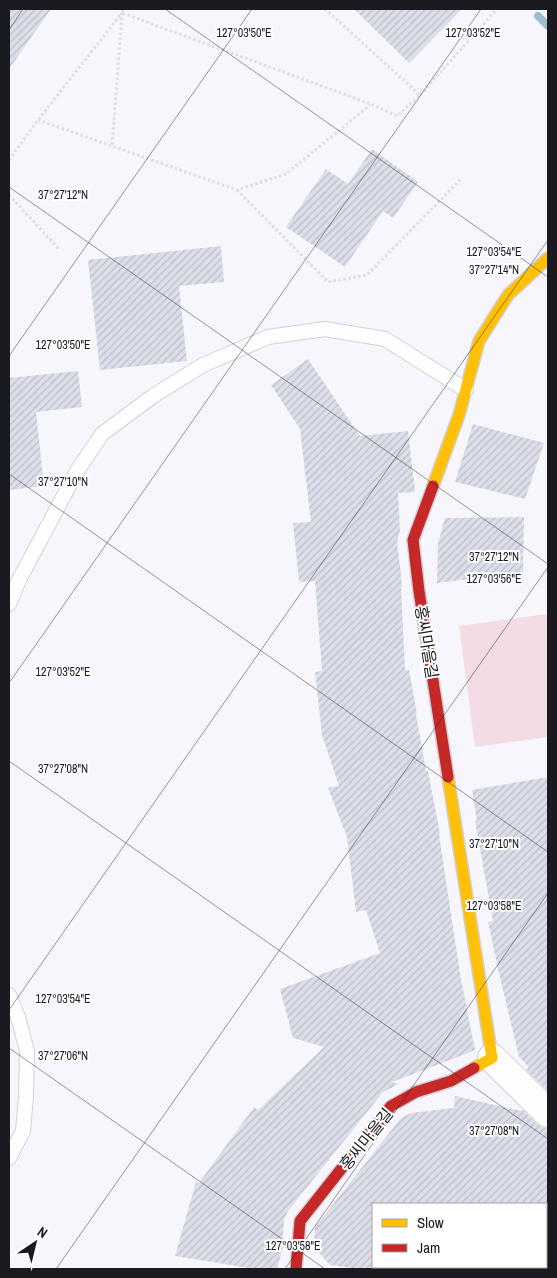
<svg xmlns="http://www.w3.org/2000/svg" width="557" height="1278" font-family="'Archivo Narrow','Noto Sans KR',sans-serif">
<defs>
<pattern id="building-hatch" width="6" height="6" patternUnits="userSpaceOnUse" patternTransform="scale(1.25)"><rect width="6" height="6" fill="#dcdfe9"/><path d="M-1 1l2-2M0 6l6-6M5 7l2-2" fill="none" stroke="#bcbfc8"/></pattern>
</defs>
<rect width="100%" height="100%" fill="#f7f6fc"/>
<polygon fill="#f4dce4" points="547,614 548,623 548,737 475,747 459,626"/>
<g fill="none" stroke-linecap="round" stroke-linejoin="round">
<polyline stroke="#9ebece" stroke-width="8" points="538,16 548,26"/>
</g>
<g fill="url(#building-hatch)">
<polygon points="9,9 51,9 9,69"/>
<polygon points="354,9 462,9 409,63"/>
<polygon points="372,149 418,182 393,218 383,211 345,267 286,227 326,169 348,184"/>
<polygon points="221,246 224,282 179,286 187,361 100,370 88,260"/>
<polygon points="308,359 360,436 408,431 415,490 414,492 398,493 400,531 397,542 401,574 402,587 401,587 405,670 409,670 417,714 416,714 426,771 428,771 440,834 439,834 460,974 475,1050 468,1053 392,1082 399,1084 383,1092 379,1097 288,1211 284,1220 282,1250 277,1269 255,1269 175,1256 196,1182 199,1183 254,1107 258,1110 324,1047 293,1038 280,989 380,953 366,910 356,912 347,837 328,788 339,786 322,735 315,672 322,671 315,581 299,582 293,523 311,522 300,429 271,385"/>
<polygon points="78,371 82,407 36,412 44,486 9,490 9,378"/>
<polygon points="473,424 544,443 525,499 455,482"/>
<polygon points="524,517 523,572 437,583 438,543 445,518"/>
<polygon points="548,777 548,1091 527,1071 528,1066 519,1057 499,973 488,922 493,921 475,821 477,821 472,790"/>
<polygon points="455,1096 521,1111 522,1109 537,1124 544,1128 548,1128 548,1204 373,1204 373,1269 358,1269 330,1265 314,1247 315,1227 401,1118 411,1113 454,1108"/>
</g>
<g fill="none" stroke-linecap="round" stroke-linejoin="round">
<defs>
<g id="lane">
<polyline points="9,604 19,580 77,471 102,434 153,396 203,365 268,337 325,329 385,339 466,390"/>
<polyline points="9,995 18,1017 27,1051 26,1097 23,1131 9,1158"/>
</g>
<polyline id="street" points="492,1058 548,1113"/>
<g id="slow">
<polyline points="433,486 459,415 479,341 508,295 548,258"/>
<polyline points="448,777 492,1058 474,1068"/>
</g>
<g id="jam">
<polyline points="433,486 413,540 419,591 448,777"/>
<polyline points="296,1269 300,1221 391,1106 416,1092 451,1081 474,1068"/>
</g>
</defs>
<use href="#lane" stroke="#d2d1d7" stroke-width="16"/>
<use href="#street" stroke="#d2d1d7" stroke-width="30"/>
<use href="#slow" stroke="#d2d1d7" stroke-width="14"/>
<use href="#jam" stroke="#d2d1d7" stroke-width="14"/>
<g stroke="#dfdee1" stroke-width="3" stroke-dasharray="2.5 2.5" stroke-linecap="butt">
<polyline points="123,9 122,13 371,104 397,116 420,95 325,9"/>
<polyline points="420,95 497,9"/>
<polyline points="38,120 237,190 286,174 370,105"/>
<polyline points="9,160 38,120 122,13 112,147"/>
<polyline points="237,190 328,282 367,275 461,179"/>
<polyline points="9,195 59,249"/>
</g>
<use href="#lane" stroke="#fefeff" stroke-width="14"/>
<use href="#street" stroke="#fefeff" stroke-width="28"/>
<use href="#slow" stroke="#ffc107" stroke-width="11"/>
<use href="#jam" stroke="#c62828" stroke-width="11"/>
</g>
<path fill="none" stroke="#1b1a20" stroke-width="1" stroke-opacity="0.45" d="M165,9L548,277M9,30L23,9M9,187L548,564M9,356L252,9M9,474L548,852M9,683L481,9M9,761L548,1139M9,1010L548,240M9,1048L325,1269M546,1224L548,1220M56,1269L548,567M285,1269L548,893M514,1269L516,1267"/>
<g text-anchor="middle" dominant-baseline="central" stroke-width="4" stroke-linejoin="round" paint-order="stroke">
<g font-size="16" fill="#1b1a20" stroke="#fff">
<text transform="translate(427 642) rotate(81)">홍씨마을길</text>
<text transform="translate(366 1139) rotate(-51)">홍씨마을길</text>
</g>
</g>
<g font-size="12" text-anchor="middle" fill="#1b1a20" stroke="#fff" stroke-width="4" stroke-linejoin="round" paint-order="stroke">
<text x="244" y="37">127°03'50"E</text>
<text x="473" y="37">127°03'52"E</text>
<text x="63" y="199">37°27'12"N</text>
<text x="494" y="256">127°03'54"E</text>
<text x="494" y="274">37°27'14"N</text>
<text x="63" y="349">127°03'50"E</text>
<text x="63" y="486">37°27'10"N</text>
<text x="494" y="561">37°27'12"N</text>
<text x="494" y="583">127°03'56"E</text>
<text x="63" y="676">127°03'52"E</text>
<text x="63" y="773">37°27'08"N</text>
<text x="494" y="848">37°27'10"N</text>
<text x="494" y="910">127°03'58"E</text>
<text x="63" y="1003">127°03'54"E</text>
<text x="63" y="1060">37°27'06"N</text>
<text x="494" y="1135">37°27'08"N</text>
<text x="293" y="1250">127°03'58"E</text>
</g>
<rect width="557" height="1278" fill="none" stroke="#1b1a20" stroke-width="20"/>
<rect x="372" y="1203" width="175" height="65" fill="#ffffff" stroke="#a4a3a6"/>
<rect x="382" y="1219" width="25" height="8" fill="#ffc107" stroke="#a4a3a6"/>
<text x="417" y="1228" font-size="15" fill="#1b1a20">Slow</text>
<rect x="382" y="1244" width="25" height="8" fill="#c62828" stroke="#a4a3a6"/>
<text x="417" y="1253" font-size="15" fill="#1b1a20">Jam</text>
<g transform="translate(35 1243) rotate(35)" stroke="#ffffff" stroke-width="4" paint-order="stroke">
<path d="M0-4L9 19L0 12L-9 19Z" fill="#1b1a20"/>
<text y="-8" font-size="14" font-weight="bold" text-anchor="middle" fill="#1b1a20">N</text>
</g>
</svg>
